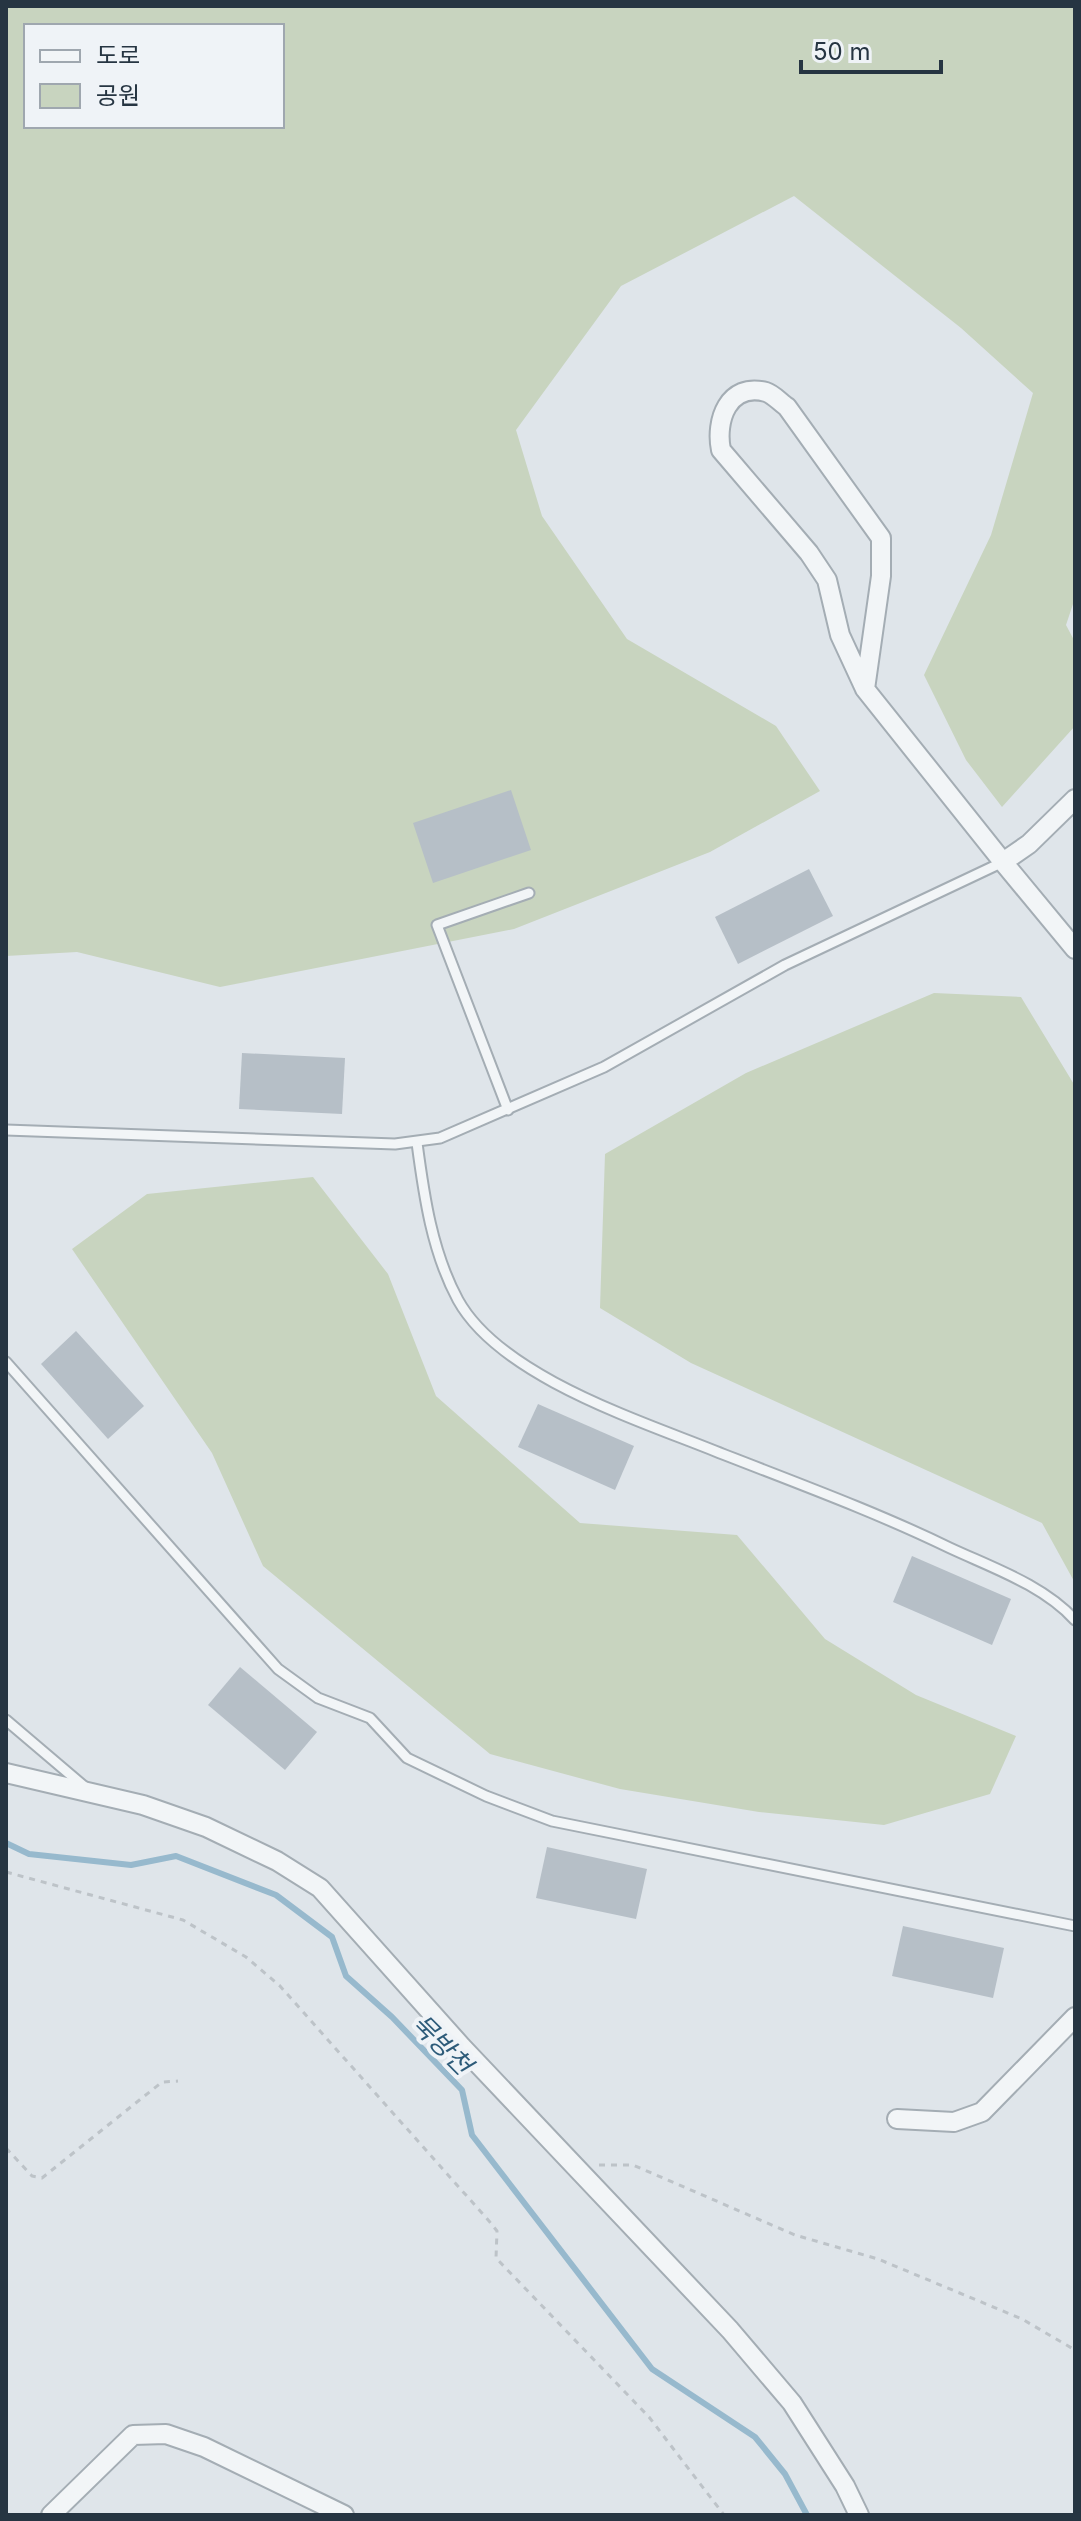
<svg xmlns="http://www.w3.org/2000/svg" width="1081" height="2521" font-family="Inter,'Noto Sans KR',sans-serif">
<rect width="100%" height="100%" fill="#dfe5ea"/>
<g fill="#c8d4bf" fill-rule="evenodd">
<path d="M6,6H1075V598L1066,625L1075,642V726L1002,807L966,760L924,675L991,535L1033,393L961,328L794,196L621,286L516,430L542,516L627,639L776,726L820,791L710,852L514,929L220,987L77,952L6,956ZM26,26H282V126H26Z"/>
<polygon points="934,993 1021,997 1075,1086 1075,1583 1042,1523 691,1363 600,1308 605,1154 746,1073"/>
<polygon points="313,1177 388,1274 436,1396 580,1523 737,1535 825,1639 916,1695 1016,1736 990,1794 884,1825 759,1812 620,1789 490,1754 263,1566 212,1453 72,1249 147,1194"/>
</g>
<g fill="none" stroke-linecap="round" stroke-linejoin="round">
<polyline stroke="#97b9cd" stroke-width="6" points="6,1843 29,1854 131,1865 176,1856 276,1895 332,1937 346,1976 392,2017 462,2090 472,2135 652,2369 755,2437 785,2474 807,2515"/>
</g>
<g fill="#b6bfc7">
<polygon points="511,790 531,850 433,883 413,823"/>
<polygon points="809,869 833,916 738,964 715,917"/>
<polygon points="242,1053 345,1058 342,1114 239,1109"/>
<polygon points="76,1331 144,1406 108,1439 41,1364"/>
<polygon points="538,1404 634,1446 615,1490 518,1447"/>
<polygon points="912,1556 1011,1599 992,1645 893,1602"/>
<polygon points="240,1667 317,1732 285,1770 208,1705"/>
<polygon points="547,1847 647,1869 636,1919 536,1898"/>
<polygon points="903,1926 1004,1948 993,1998 892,1976"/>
</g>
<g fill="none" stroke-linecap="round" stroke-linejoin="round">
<defs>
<g id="lane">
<polyline points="508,1110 437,925 529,893"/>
<polyline points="6,1130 395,1144 440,1138 604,1067 785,965 1003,862"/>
<path d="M417,1143C424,1196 432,1252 458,1300C500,1376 638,1420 715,1451C794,1482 874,1511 950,1548C993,1568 1043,1585 1075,1620"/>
<polyline points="6,1362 278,1669 318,1698 370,1718 407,1758 486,1796 552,1821 1075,1926"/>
<polyline points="6,1720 86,1788"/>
</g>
<g id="street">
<path d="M865,689L881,576V538L787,407C781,403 773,394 766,392C728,382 715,421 721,450L809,553L827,580L840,635L865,689L1003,862"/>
<polyline points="1075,799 1029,844 1003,862 1075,949"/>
<polyline points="6,1773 143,1805 206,1827 277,1861 320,1888 462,2047 730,2330 792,2403 845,2486 859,2515"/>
<polyline points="897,2119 954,2122 982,2112 1075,2017"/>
<polyline points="51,2515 133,2435 166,2434 204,2447 344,2515"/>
</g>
</defs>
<use href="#lane" stroke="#a4adb4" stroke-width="13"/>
<use href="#street" stroke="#a4adb4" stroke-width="22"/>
<g stroke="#bdc3c8" stroke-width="3" stroke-dasharray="6 6" stroke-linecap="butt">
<polyline points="6,1872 183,1920 246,1957 280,1986 489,2221 497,2231 496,2258 649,2417 724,2515"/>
<polyline points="6,2148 32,2176 42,2178 162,2082 178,2081"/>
<polyline points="599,2165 633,2165 795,2235 878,2259 1022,2319 1075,2350"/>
</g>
<use href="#lane" stroke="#f2f5f7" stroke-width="9"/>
<use href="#street" stroke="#f2f5f7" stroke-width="18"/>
</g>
<g text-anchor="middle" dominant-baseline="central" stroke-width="8" stroke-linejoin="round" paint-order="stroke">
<g font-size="26" font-style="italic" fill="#2d5b79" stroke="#eff3f7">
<text transform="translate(442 2044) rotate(45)">묵방천</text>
</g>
</g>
<rect width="1081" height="2521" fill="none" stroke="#263542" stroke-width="16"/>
<rect x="24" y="24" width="260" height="104" fill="#eff3f7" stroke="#9fa7af" stroke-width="2"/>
<rect x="40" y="50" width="40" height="12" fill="#f2f5f7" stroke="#9fa7af" stroke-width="2"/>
<text x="96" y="64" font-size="24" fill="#263542">도로</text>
<rect x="40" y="84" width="40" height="24" fill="#c8d4bf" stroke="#9fa7af" stroke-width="2"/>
<text x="96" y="104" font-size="24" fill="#263542">공원</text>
<path d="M801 60v12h140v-12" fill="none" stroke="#263542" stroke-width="4"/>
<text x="813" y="60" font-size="24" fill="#263542" stroke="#eff3f7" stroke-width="6" paint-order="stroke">50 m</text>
</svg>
